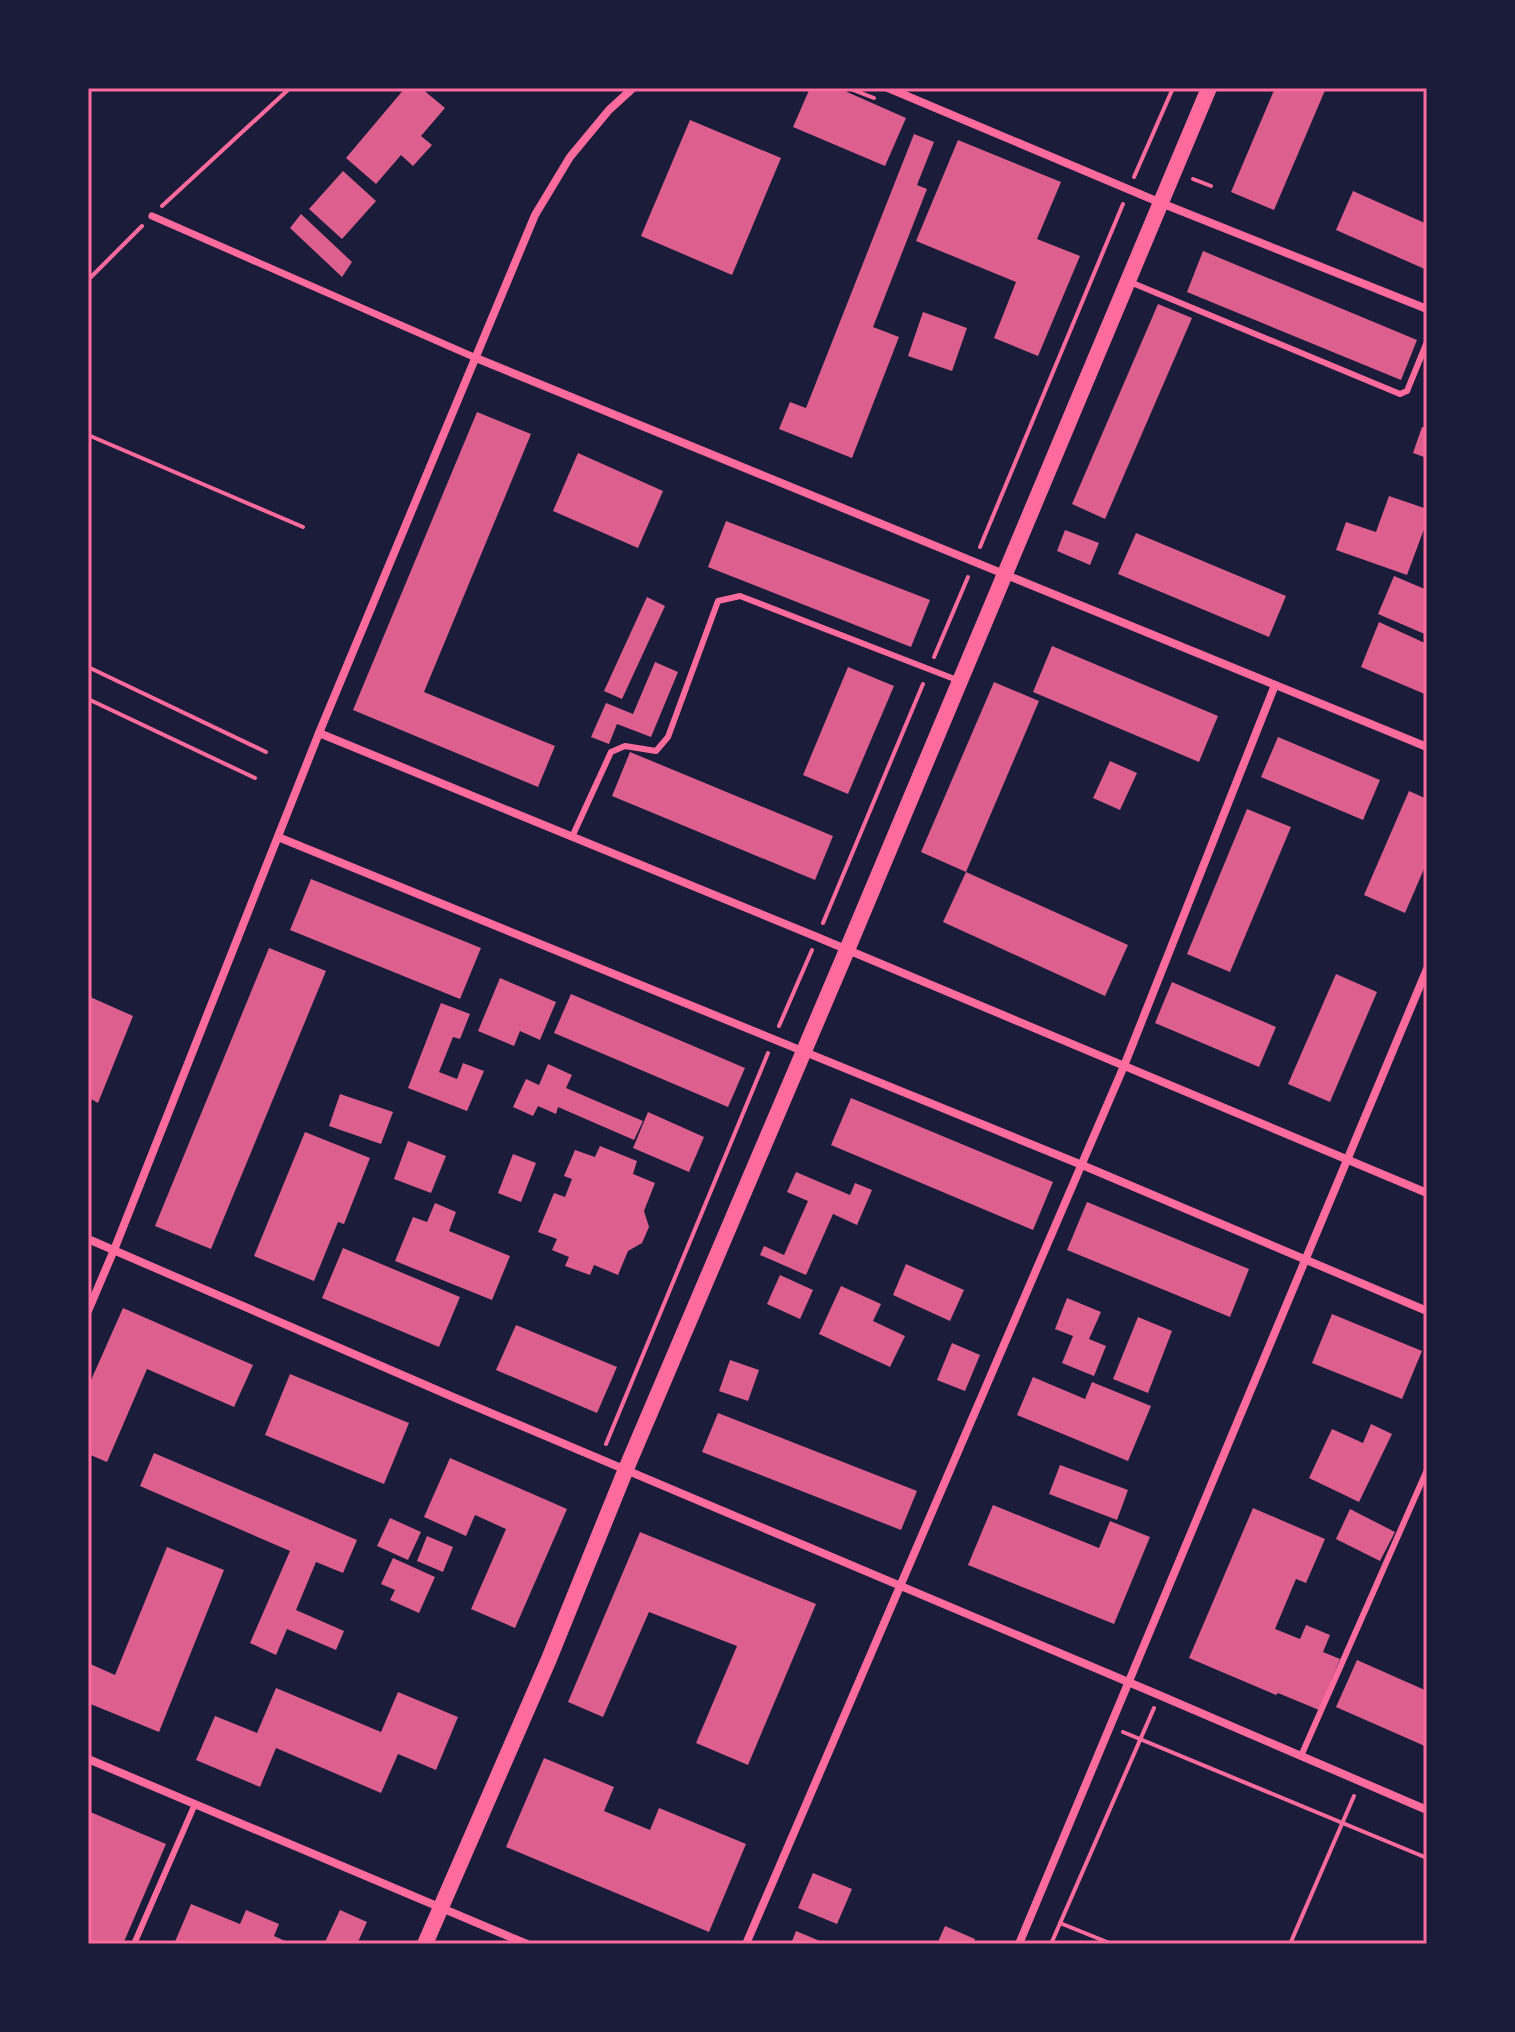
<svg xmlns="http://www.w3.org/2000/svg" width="1515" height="2032" font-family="Roboto,sans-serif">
<rect width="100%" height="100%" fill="#1b1b3a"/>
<g fill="#dd5f8e">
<polygon points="405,88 421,88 445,108 421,136 432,145 413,166 401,155 376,184 346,158"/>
<polygon points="810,88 838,88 906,118 885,166 793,127"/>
<polygon points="1275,88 1326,88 1274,210 1231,192"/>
<polygon points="690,120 781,158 732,275 641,236"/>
<polygon points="914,134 934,142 917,185 927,189 873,327 899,337 852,458 779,429 790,402 806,408"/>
<polygon points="958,140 1061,182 1037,239 1080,256 1038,356 994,338 1016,282 916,241"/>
<polygon points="343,171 376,201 342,239 309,209"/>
<polygon points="1353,191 1427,224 1427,270 1336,230"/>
<polygon points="301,214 352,262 342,277 290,228"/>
<polygon points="1203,251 1417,340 1401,380 1187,292"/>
<polygon points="1158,304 1192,318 1105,519 1072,504"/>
<polygon points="923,312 967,328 952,371 908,356"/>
<polygon points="477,412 531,434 424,692 555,746 538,787 353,710"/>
<polygon points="1422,427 1427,428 1427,458 1413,453"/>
<polygon points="578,453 663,491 638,548 553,511"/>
<polygon points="1389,496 1427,509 1427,521 1407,575 1336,550 1346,522 1376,532"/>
<polygon points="726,521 930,600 911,647 708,567"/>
<polygon points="1065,530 1099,543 1090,565 1057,551"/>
<polygon points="1136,533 1286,596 1269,637 1118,574"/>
<polygon points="1394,576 1427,590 1427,635 1378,614"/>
<polygon points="647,597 665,606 622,699 604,691"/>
<polygon points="1379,622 1427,644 1427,695 1361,667"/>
<polygon points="1052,646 1218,716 1199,762 1033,692"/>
<polygon points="655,662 678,672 651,737 617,724 609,744 591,737 606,703 633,714"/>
<polygon points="848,667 894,686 848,794 803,775"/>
<polygon points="994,682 1039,701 966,872 921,852"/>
<polygon points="1278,737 1380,780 1363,820 1261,777"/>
<polygon points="630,752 833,836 815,880 612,796"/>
<polygon points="1110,761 1137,773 1120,810 1093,798"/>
<polygon points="1409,791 1427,799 1427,862 1405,913 1364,895"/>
<polygon points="1247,809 1291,827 1230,972 1187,954"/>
<polygon points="966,872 1128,945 1105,996 943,922"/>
<polygon points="311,879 481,948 460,999 290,930"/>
<polygon points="269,948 326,971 211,1249 155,1226"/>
<polygon points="1336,974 1377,992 1330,1102 1288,1084"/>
<polygon points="500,978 556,1002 540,1040 520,1031 514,1046 478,1031"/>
<polygon points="1172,982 1276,1027 1259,1067 1155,1023"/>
<polygon points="571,994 745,1068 728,1107 554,1033"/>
<polygon points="88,996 133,1016 98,1103 91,1099 88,1107"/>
<polygon points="441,1003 470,1014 460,1039 453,1037 439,1072 457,1079 463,1063 484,1071 467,1111 408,1088"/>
<polygon points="548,1064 572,1075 566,1088 643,1121 634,1140 558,1107 556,1114 538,1106 533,1116 513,1107 526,1079 539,1085"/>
<polygon points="340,1094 393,1112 381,1144 329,1126"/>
<polygon points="851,1098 1053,1182 1033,1230 831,1145"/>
<polygon points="648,1112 704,1137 689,1172 633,1148"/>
<polygon points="305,1132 370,1158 344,1224 338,1222 314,1281 254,1256"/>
<polygon points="408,1141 446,1156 431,1193 394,1179"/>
<polygon points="600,1146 637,1161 633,1174 655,1183 644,1211 649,1227 642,1243 628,1251 618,1275 594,1265 590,1275 565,1266 569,1257 552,1250 557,1239 538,1232 554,1193 565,1197 572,1179 564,1176 575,1150 595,1157"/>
<polygon points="513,1154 536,1163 521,1202 498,1193"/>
<polygon points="796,1172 850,1195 855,1183 872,1190 857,1225 833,1214 806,1275 760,1255 764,1246 784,1255 808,1201 787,1192"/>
<polygon points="1087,1202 1249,1269 1230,1317 1067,1250"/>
<polygon points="435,1203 456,1212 449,1231 510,1256 492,1300 395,1261 413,1217 427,1222"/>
<polygon points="343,1248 460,1297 439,1347 322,1298"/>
<polygon points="906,1264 964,1290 950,1321 893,1295"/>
<polygon points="780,1275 813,1290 800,1319 767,1304"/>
<polygon points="841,1286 881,1304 873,1321 905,1336 890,1367 819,1334"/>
<polygon points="1067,1298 1101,1312 1089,1339 1106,1346 1094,1376 1062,1363 1073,1336 1055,1329"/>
<polygon points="123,1308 253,1365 234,1407 147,1369 107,1462 88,1454 88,1387"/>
<polygon points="1332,1314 1422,1351 1402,1399 1312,1363"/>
<polygon points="1138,1317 1172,1331 1148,1393 1113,1379"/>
<polygon points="516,1325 617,1367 597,1413 496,1370"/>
<polygon points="952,1343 980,1355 965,1391 937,1380"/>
<polygon points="730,1360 759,1370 748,1401 719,1391"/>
<polygon points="290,1374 409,1423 384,1484 265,1435"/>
<polygon points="1033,1377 1085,1399 1092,1382 1151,1406 1128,1461 1017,1415"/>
<polygon points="718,1413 917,1491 901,1530 702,1452"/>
<polygon points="1371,1424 1392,1434 1359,1502 1309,1478 1332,1429 1363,1443"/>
<polygon points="154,1453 357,1540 343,1573 316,1562 296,1610 344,1631 336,1650 287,1629 276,1655 250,1643 290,1551 140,1486"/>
<polygon points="450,1458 567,1509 515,1628 471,1609 506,1529 475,1515 466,1536 424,1517"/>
<polygon points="1060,1465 1128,1490 1117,1520 1049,1494"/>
<polygon points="993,1505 1099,1548 1110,1521 1150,1537 1114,1624 968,1565"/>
<polygon points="1253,1508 1325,1539 1306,1583 1296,1579 1275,1629 1300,1639 1306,1625 1330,1635 1323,1652 1340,1659 1319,1710 1278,1693 1276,1695 1189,1658"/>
<polygon points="1350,1509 1395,1532 1380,1561 1336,1539"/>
<polygon points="390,1518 421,1532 408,1560 377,1546"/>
<polygon points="640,1532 816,1604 748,1765 696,1743 737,1646 649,1612 603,1717 568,1702"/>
<polygon points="427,1536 453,1547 443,1572 417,1561"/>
<polygon points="167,1547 224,1570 159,1732 88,1703 88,1663 115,1675"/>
<polygon points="393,1558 435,1577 419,1613 390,1600 395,1590 381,1584"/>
<polygon points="1357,1660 1427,1691 1427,1747 1336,1707"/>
<polygon points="276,1688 381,1732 398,1692 458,1717 436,1770 398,1754 381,1793 276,1748 260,1787 196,1760 215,1716 257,1733"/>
<polygon points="544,1758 614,1787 604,1811 650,1830 659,1808 746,1844 709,1932 506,1847"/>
<polygon points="88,1811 166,1844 123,1944 88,1944"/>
<polygon points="813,1873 852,1889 837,1924 798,1908"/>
<polygon points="191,1904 240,1924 246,1910 279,1924 274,1936 292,1944 174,1944"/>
<polygon points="340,1910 367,1922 357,1944 324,1944"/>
<polygon points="945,1926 975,1939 973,1944 937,1944"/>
<polygon points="796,1931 827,1944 791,1944"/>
</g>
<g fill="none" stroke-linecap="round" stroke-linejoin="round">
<g stroke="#ff6b9d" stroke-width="4">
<polyline points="848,88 874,98"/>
<polyline points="1134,177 1173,88"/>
<polyline points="1193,179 1211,186"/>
<polyline points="162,206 290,88"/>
<polyline points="88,280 142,226"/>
<polyline points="88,435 303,527"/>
<polyline points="980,547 1123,204"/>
<polyline points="934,657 968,577"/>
<polyline points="88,667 266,752"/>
<polyline points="88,699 255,778"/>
<polyline points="823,923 923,684"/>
<polyline points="779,1026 812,950"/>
<polyline points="606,1444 768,1053"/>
<polyline points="1123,1732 1427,1858"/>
<polyline points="1060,1923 1112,1944"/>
<polyline points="1051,1944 1154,1708"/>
<polyline points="1290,1944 1354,1796"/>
</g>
<g stroke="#ff6b9d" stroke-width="6">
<polyline points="1130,282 1400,394 1407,391 1427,342"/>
<polyline points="572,837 611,752 625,746 656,751 668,737 718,601 740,596 957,680"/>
<polyline points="1301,1756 1427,1470"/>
<polyline points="134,1944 195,1804"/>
</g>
<polyline stroke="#ff6b9d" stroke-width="7" points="152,216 476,358"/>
<g stroke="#ff6b9d" stroke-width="8">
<polyline points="888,88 1161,203 1427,309"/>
<polyline points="476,358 1427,747"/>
<polyline points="319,733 817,937 1427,1193"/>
<polyline points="278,837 1082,1165 1427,1311"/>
<polyline points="88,1239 453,1397 1159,1695 1427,1810"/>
<polyline points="88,1311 114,1250 319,733 535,215 570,157 609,110 633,88"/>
<polyline points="88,1759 527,1944"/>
<polyline points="746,1944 1124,1066 1275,685"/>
<polyline points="1019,1944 1427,969"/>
</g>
<polyline stroke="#ff6b9d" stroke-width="16" points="425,1944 549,1659 626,1469 847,950 1209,88"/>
</g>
<rect width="1515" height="2032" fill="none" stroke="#1b1b3a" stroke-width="180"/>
<rect x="90" y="90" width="1335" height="1852" fill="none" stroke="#ff6b9d" stroke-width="3"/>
</svg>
